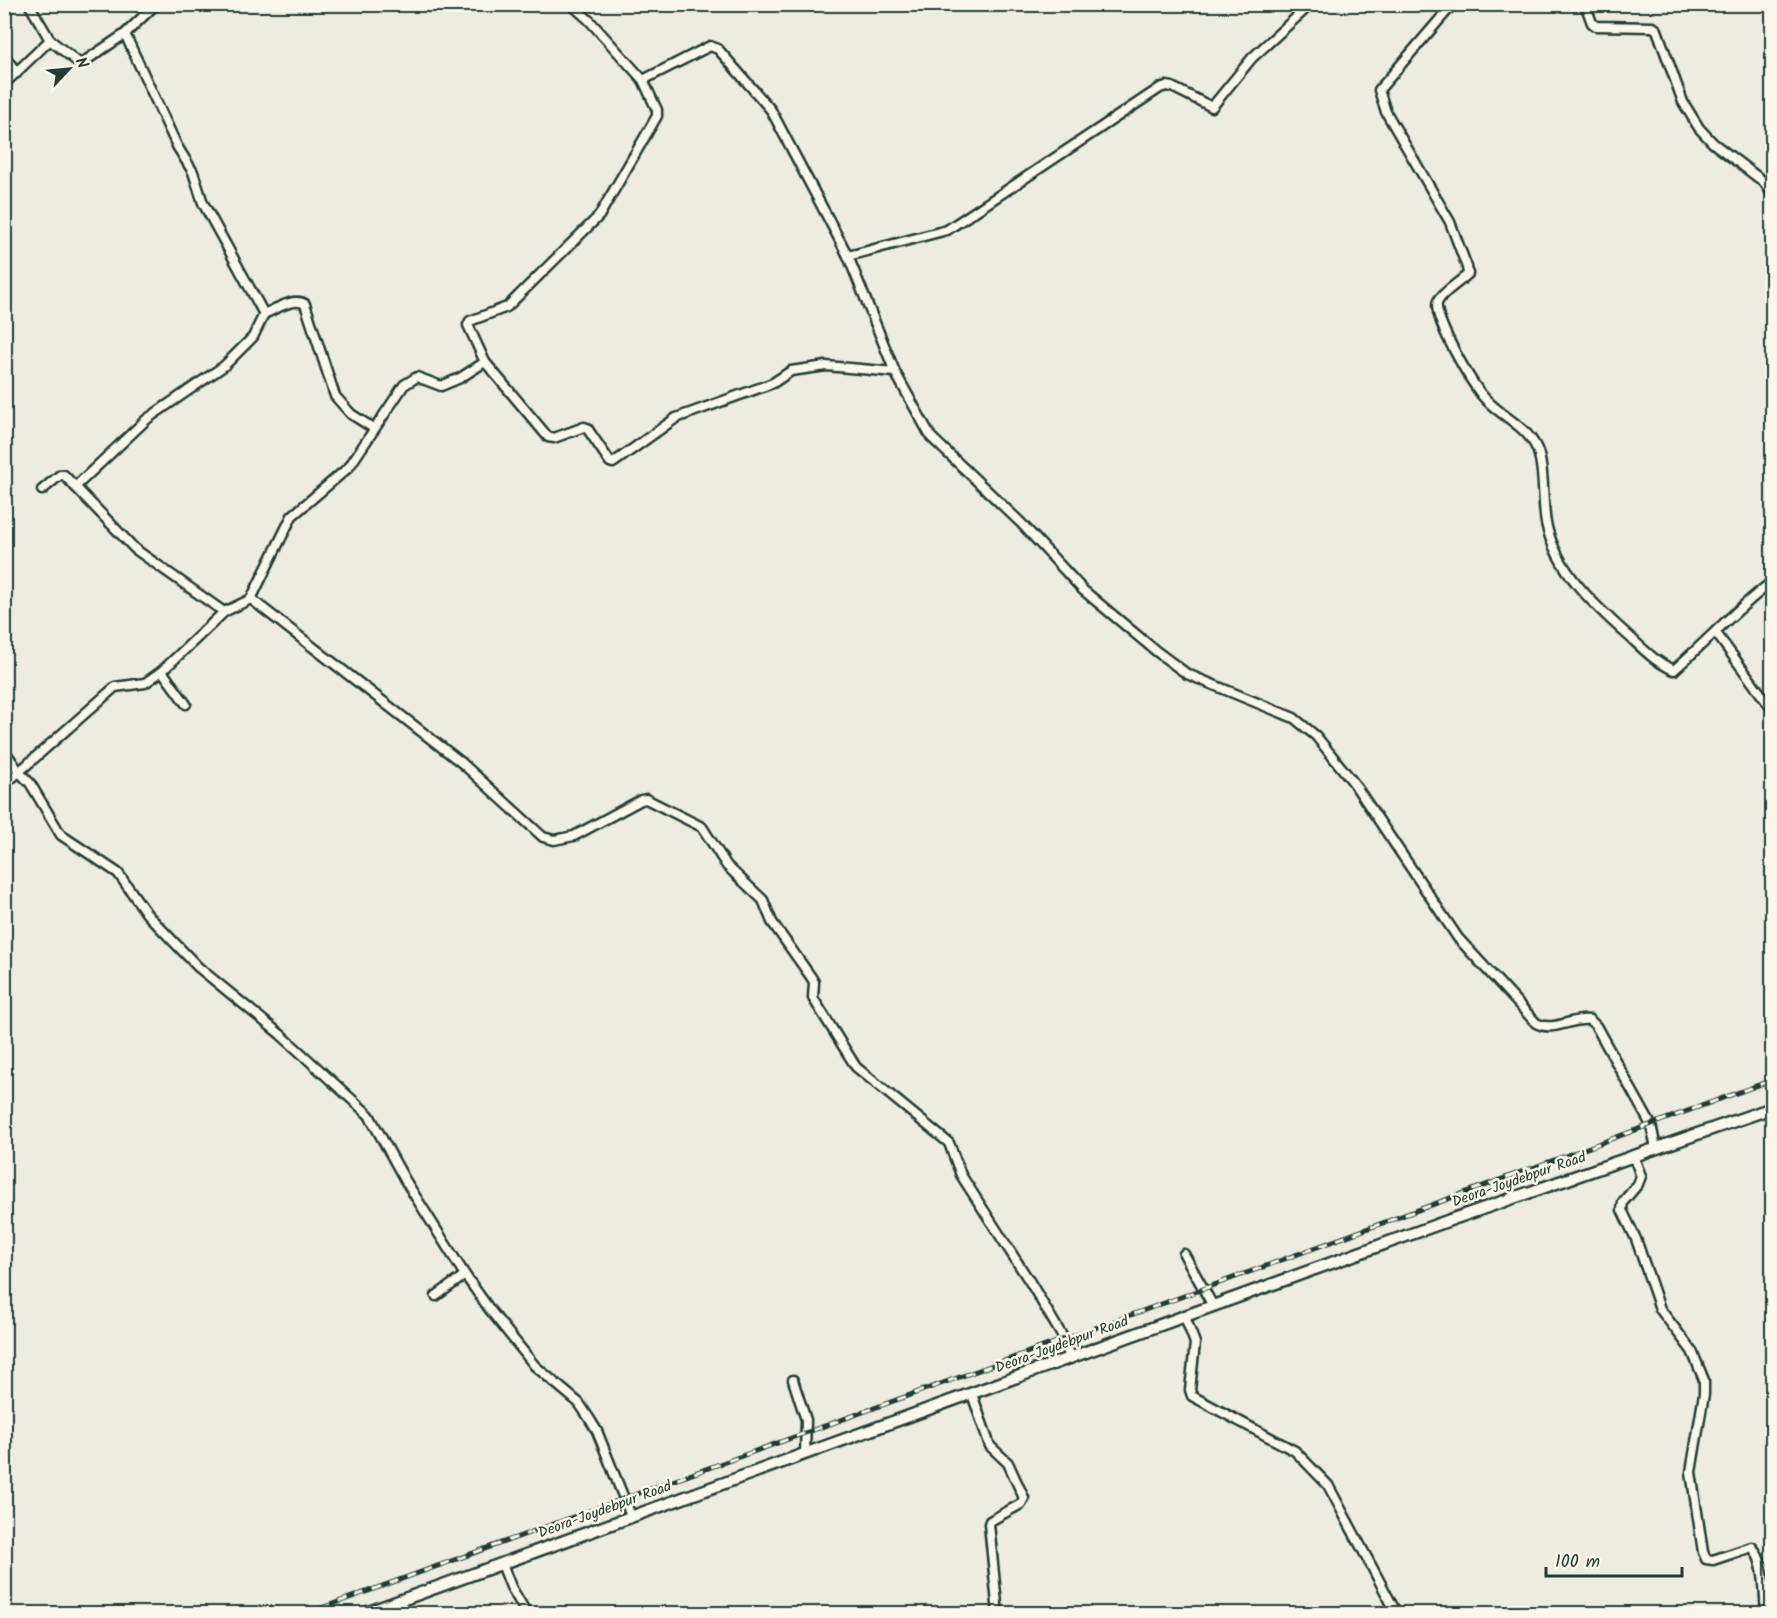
<svg xmlns="http://www.w3.org/2000/svg" width="1777" height="1618" font-family="Kalam,sans-serif">
<rect width="100%" height="100%" fill="#eeece1"/>
<filter id="ink" filterUnits="userSpaceOnUse"><feTurbulence type="fractalNoise" baseFrequency=".0167" numOctaves="2"/><feDisplacementMap in="SourceGraphic" scale="12" xChannelSelector="R" yChannelSelector="G"/><feConvolveMatrix kernelMatrix="1 2 1 2 8 2 1 2 1" color-interpolation-filters="sRGB"/></filter>
<g filter="url(#ink)">
<g fill="none" stroke-linecap="round" stroke-linejoin="round">
<defs>
<g id="minor">
<polyline points="29,4 50,40"/>
<polyline points="571,4 589,20 643,80 657,110 657,116 599,216 507,307 470,321 468,325 485,362 548,437 554,438 584,427 587,428 610,462 613,463 676,418 773,383 791,371 826,366 895,372"/>
<path d="M1453,4L1379,90L1386,112L1450,222L1467,267L1468,274C1460,282 1443,292 1438,301C1430,314 1471,381 1481,394C1496,414 1525,424 1536,447C1545,465 1542,501 1546,523C1556,571 1596,607 1631,638C1645,651 1657,663 1674,670C1707,641 1737,608 1772,582"/>
<polyline points="1585,4 1592,23 1596,26 1653,27 1657,30 1683,102 1699,128 1713,143 1764,182 1772,194"/>
<polyline points="125,34 177,146 193,172 203,203 264,314"/>
<polyline points="4,55 17,73"/>
<path d="M643,80L710,46L718,49L771,110L848,256L895,372L931,437L1021,523L1083,590L1156,651L1187,674L1294,718L1316,736L1353,782L1458,938L1536,1023C1554,1033 1571,1017 1590,1020L1596,1026L1651,1125L1656,1148"/>
<polyline points="4,84 50,40 79,63 82,63 125,34 156,4"/>
<polyline points="848,256 947,230 1160,88 1166,86 1172,87 1212,107 1252,58 1311,4"/>
<path d="M76,486L147,419L224,366L253,337L264,314C276,309 294,297 305,304L335,396L351,414L373,428"/>
<polyline points="42,490 60,475 64,475 135,549 224,612"/>
<polyline points="251,599 462,763 543,837 554,840 574,836 641,800 646,799 702,827 727,866 763,900 772,922 811,977 814,982 813,998 856,1067 949,1143 961,1175 1030,1282 1064,1339 1070,1359"/>
<polyline points="1716,633 1772,709"/>
<polyline points="162,671 186,704"/>
<polyline points="4,750 20,773 30,783 61,835 118,873 147,914 198,967 280,1034 369,1115 405,1180 465,1275 490,1310 535,1366 579,1403 589,1418 597,1431 631,1516"/>
<polyline points="4,785 115,687 145,683 162,671 224,612 251,599 292,516 349,467 404,385 417,377 441,386 460,378 485,362"/>
<path d="M1633,1155L1641,1176L1638,1184L1623,1202L1622,1210L1636,1239L1660,1309L1692,1351L1704,1380V1394L1691,1472L1703,1552L1706,1559L1713,1560L1752,1547C1766,1562 1764,1594 1766,1614"/>
<polyline points="1184,1254 1213,1306"/>
<polyline points="436,1296 465,1275"/>
<polyline points="1185,1317 1195,1343 1190,1390 1192,1396 1295,1451 1328,1485 1397,1614"/>
<polyline points="793,1380 806,1420 805,1454"/>
<polyline points="972,1394 990,1446 1008,1463 1024,1498 1021,1504 990,1521 989,1524 998,1614"/>
<polyline points="502,1564 511,1587 527,1614"/>
</g>
<polyline id="tertiary" points="363,1614 1450,1220 1772,1108"/>
</defs>
<use href="#minor" stroke="#1f3d34" stroke-width="13"/>
<use href="#tertiary" stroke="#1f3d34" stroke-width="15"/>
<use href="#minor" stroke="#fbf7ec" stroke-width="8"/>
<use href="#tertiary" stroke="#fbf7ec" stroke-width="10"/>
<defs>
<polyline id="rail" points="305,1614 1203,1289 1772,1080"/>
</defs>
<use href="#rail" stroke="#1f3d34" stroke-width="5"/>
<use href="#rail" stroke="#fbf7ec" stroke-width="3" stroke-dasharray="9" stroke-linecap="butt"/>
</g>
</g>
<g text-anchor="middle" dominant-baseline="central" stroke-width="5" stroke-linejoin="round" paint-order="stroke">
<g font-size="15" fill="#1f3d34" stroke="#fbf7ec">
<text transform="translate(1519 1180) rotate(-19)">Deora-Joydebpur Road</text>
<text transform="translate(1062 1345) rotate(-20)">Deora-Joydebpur Road</text>
<text transform="translate(605 1510) rotate(-20)">Deora-Joydebpur Road</text>
</g>
</g>
<rect width="1777" height="1618" fill="none" stroke="#fbf7ec" stroke-width="24"/>
<rect x="12" y="12" width="1753" height="1594" fill="none" stroke="#1f3d34" stroke-width="2" filter="url(#ink)"/>
<g transform="translate(69 69) rotate(64)" stroke="#fbf7ec" stroke-width="4.5" paint-order="stroke">
<path d="M0-4.5L10 22L0 15L-10 22Z" fill="#1f3d34"/>
<text y="-9" font-size="16" font-weight="bold" text-anchor="middle" fill="#1f3d34">N</text>
</g>
<path d="M1546 1567v9h136v-9" fill="none" stroke="#1f3d34" stroke-width="3"/>
<text x="1555" y="1567" font-size="18" fill="#1f3d34" stroke="#fbf7ec" stroke-width="4.5" paint-order="stroke">100 m</text>
</svg>
